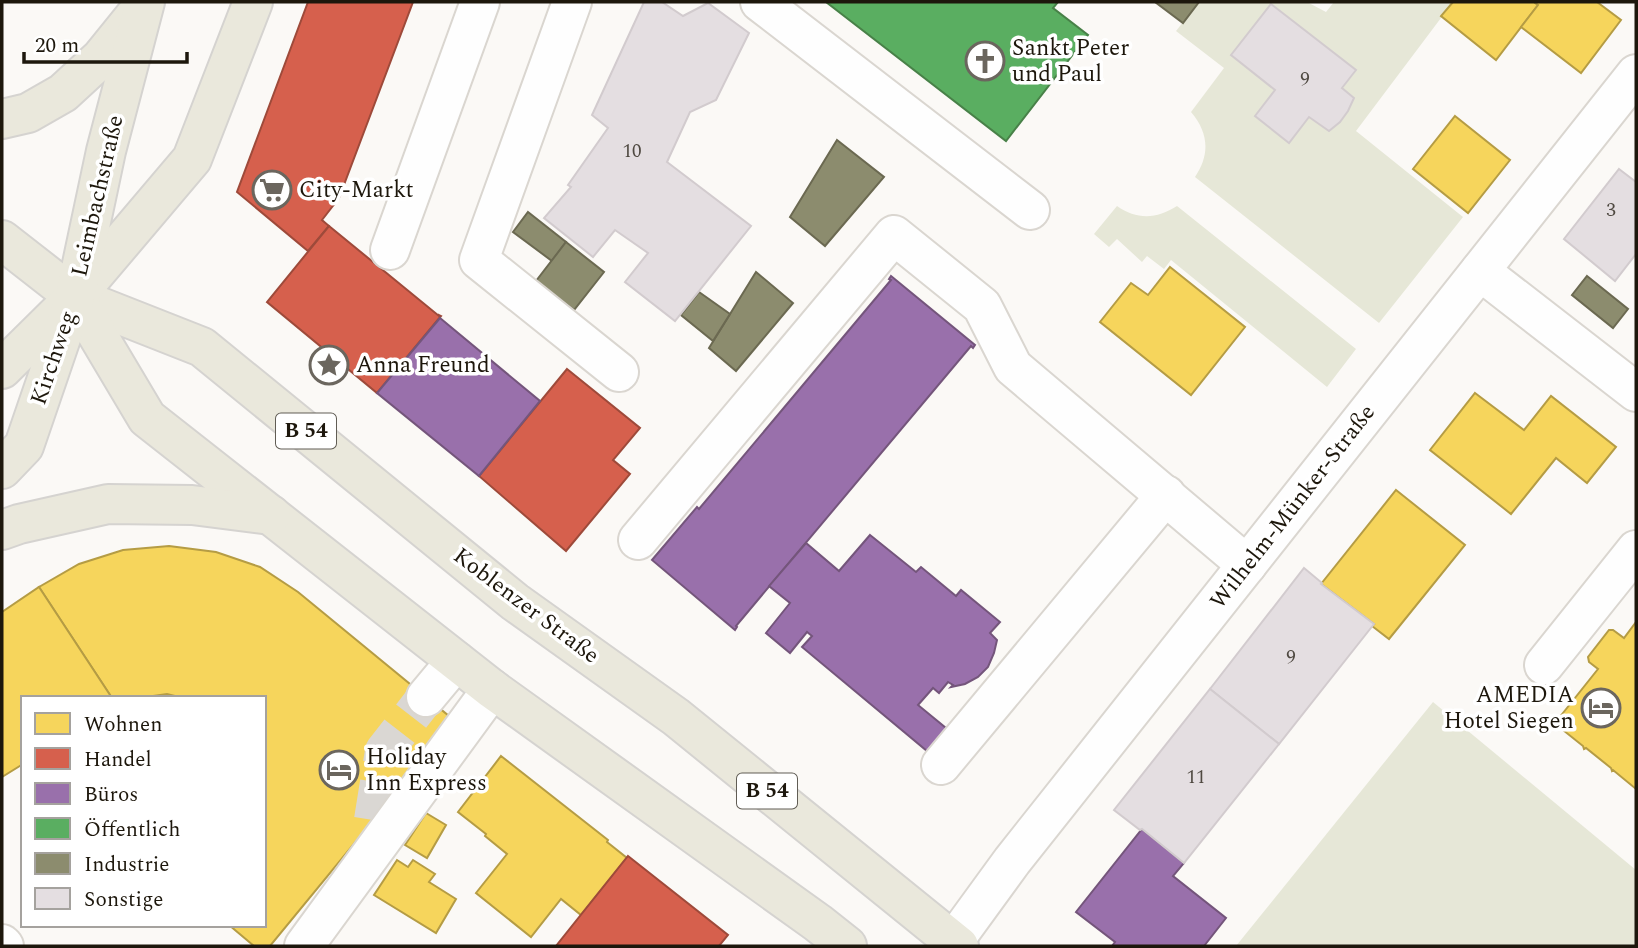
<svg xmlns="http://www.w3.org/2000/svg" width="1638" height="948" font-family="Spectral,serif">
<rect width="100%" height="100%" fill="#fbf9f6"/>
<g fill="#e6e7d7" fill-rule="evenodd">
<path d="M1199,2H1307L1326,12L1334,2H1453L1356,131L1463,217L1379,323L1195,177C1210,155 1209,133 1191,112L1224,68L1176,31ZM1271,4L1356,71L1317,121L1315,122L1309,117L1289,142L1255,116L1275,90L1231,55Z"/>
<path d="M1117,206C1137,220 1157,219 1177,206L1356,349L1327,387L1171,260L1164,269L1147,256L1142,262L1117,239L1109,247L1094,234Z"/>
<polygon points="1433,702 1636,870 1636,946 1236,946"/>
</g>
<g fill="#f6d55c" stroke="#b59c44" stroke-width="2">
<polygon points="1453,2 1534,2 1538,5 1496,60 1441,16"/>
<polygon points="1534,2 1597,2 1621,20 1581,73 1521,27 1538,5"/>
<polygon points="1455,116 1510,160 1468,213 1413,169"/>
<polygon points="1170,267 1245,327 1191,395 1100,322 1131,283 1148,295"/>
<polygon points="1475,393 1524,430 1551,396 1616,447 1587,483 1556,458 1511,514 1430,450"/>
<polygon points="1396,490 1465,545 1389,639 1372,626 1374,624 1321,584"/>
<polygon points="169,546 216,552 260,567 298,592 455,721 270,946 254,946 229,925 264,925 264,698 183,698 167,694 139,698 112,698 39,587 79,564 123,550"/>
<polygon points="39,587 112,698 23,698 23,764 2,777 2,612"/>
<polygon points="1636,622 1636,789 1613,770 1612,771 1611,768 1586,748 1584,749 1583,746 1558,726 1557,727 1555,723 1598,669 1589,662 1588,657 1609,630 1613,630 1624,638"/>
<polygon points="501,756 608,840 607,842 627,858 581,915 561,899 531,937 476,893 507,854 485,836 486,834 458,812"/>
<polygon points="426,813 446,825 427,858 405,845"/>
<polygon points="397,860 408,867 413,860 435,874 429,882 456,899 436,933 374,895"/>
</g>
<g fill="#d6604d" stroke="#9e4a3a" stroke-width="2">
<polygon points="308,2 413,2 339,198 322,220 329,226 308,251 237,192"/>
<polygon points="329,226 439,316 439,315 441,316 377,393 267,302"/>
<polygon points="567,369 640,428 613,460 630,474 566,551 479,476"/>
<polygon points="628,856 728,935 719,946 556,946"/>
</g>
<g fill="#9970ab" stroke="#74557b" stroke-width="2">
<polygon points="891,276 975,345 973,348 971,346 736,626 737,627 735,630 652,560 697,507 699,509 891,280 889,279"/>
<polygon points="440,318 540,401 479,476 377,393"/>
<polygon points="870,535 916,572 921,567 956,596 961,590 1000,622 990,633 997,640 994,653 988,667 978,677 965,684 951,687 953,685 948,682 939,693 933,688 918,705 952,733 933,756 802,647 812,636 807,632 790,653 766,633 790,603 769,586 806,543 839,571"/>
<polygon points="1142,829 1184,863 1173,876 1226,918 1204,946 1112,946 1115,942 1076,912"/>
</g>
<polygon fill="#5aae61" stroke="#488148" stroke-width="2" points="826,2 1058,2 1053,8 1088,35 1006,141"/>
<g fill="#8c8c6e" stroke="#6b6951" stroke-width="2">
<polygon points="1155,2 1199,2 1183,23"/>
<polygon points="837,140 884,177 825,246 790,217"/>
<polygon points="528,212 566,242 552,261 513,232"/>
<polygon points="566,242 604,272 574,310 536,281"/>
<polygon points="756,272 793,303 736,371 709,348"/>
<polygon points="1587,276 1628,309 1613,328 1572,295"/>
<polygon points="699,292 730,314 713,341 681,315"/>
</g>
<g fill="#e4dee1" stroke="#d2cbce" stroke-width="2">
<polygon points="644,2 662,2 683,16 708,3 749,33 716,100 690,112 667,162 751,226 675,321 625,282 648,253 615,230 593,257 544,218 571,187 568,185 608,128 592,115"/>
<polygon points="1271,4 1356,70 1342,88 1354,98 1348,111 1340,122 1329,131 1309,117 1289,143 1255,116 1275,90 1231,55"/>
<polygon points="1619,169 1636,182 1636,254 1615,281 1564,239"/>
<polygon points="1304,568 1322,583 1321,584 1374,624 1279,744 1210,689"/>
<polygon points="1210,689 1279,744 1184,863 1142,829 1140,830 1114,810"/>
</g>
<g fill="none" stroke-linecap="round" stroke-linejoin="round">
<polyline stroke="#dad7d3" stroke-width="38" stroke-dasharray="38 19" stroke-linecap="butt" points="373,820 384,751 426,697"/>
<defs>
<g id="minor">
<polyline points="572,2 479,260 619,372"/>
<polyline points="760,2 1030,210"/>
<polyline points="390,250 480,2"/>
<polyline points="1480,271 1636,392"/>
<polyline points="638,540 894,235 982,306 1013,367 1247,565"/>
<polyline points="1544,665 1636,550"/>
<polyline points="426,697 456,661"/>
<polyline points="941,765 1166,495"/>
<polyline points="953,942 1012,861 1636,74"/>
<polyline points="2,944 4,946"/>
<polyline points="304,946 492,689"/>
</g>
<g id="major">
<polyline points="2,119 28,113 63,93 101,58 135,16"/>
<polyline points="2,240 75,297 202,347 515,602 676,717 959,946"/>
<polyline points="75,297 147,418 492,689 818,923 847,946"/>
<polyline points="2,369 75,297 192,159 253,2"/>
<polyline points="2,469 24,446 75,297 106,151 145,2"/>
<polyline points="2,530 19,524 108,504 192,505 271,515"/>
</g>
</defs>
<use href="#minor" stroke="#dad6d0" stroke-width="42"/>
<use href="#major" stroke="#d5d3d0" stroke-width="42"/>
<use href="#minor" stroke="#fefefe" stroke-width="38"/>
<use href="#major" stroke="#eae8dc" stroke-width="38"/>
</g>
<defs>
<symbol id="church-ring" viewBox="-11 -11 22 22"><circle r="9.5" fill="#fff" stroke="#6b665e" stroke-width="1.5"/><path d="M-1.2-6h2.4v3.5h3.3v2.4h-3.3V6h-2.4V-.1h-3.3v-2.4h3.3Z" fill="#6b665e"/></symbol>
<symbol id="supermarket-ring" viewBox="-11 -11 22 22"><circle r="9.5" fill="#fff" stroke="#6b665e" stroke-width="1.5"/><path d="M-6-5.5h2.5l.6 2H6L4.5 2H-2.5L-4.4-4H-6ZM-1.5 3.2a1.3 1.3 0 1 0 .1 0ZM3 3.2a1.3 1.3 0 1 0 .1 0Z" fill="#6b665e"/></symbol>
<symbol id="sight-ring" viewBox="-11 -11 22 22"><circle r="9.5" fill="#fff" stroke="#6b665e" stroke-width="1.5"/><path d="M0-6L1.8-2.2L6-1.7L2.9 1.2L3.7 5.4L0 3.3L-3.7 5.4L-2.9 1.2L-6-1.7L-1.8-2.2Z" fill="#6b665e"/></symbol>
<symbol id="hotel-ring" viewBox="-11 -11 22 22"><circle r="9.5" fill="#fff" stroke="#6b665e" stroke-width="1.5"/><path d="M-6-4.5h1.5V1H6V5H4.5V3h-9V5H-6ZM-4 0a1.8 1.8 0 1 1 3.6 0ZM.5 0V-2.5h3Q6-2.5 6 0Z" fill="#6b665e"/></symbol>
</defs>
<g fill-rule="evenodd">
<use href="#church-ring" x="963" y="39" width="44" height="44"/>
<use href="#supermarket-ring" x="250" y="168" width="44" height="44"/>
<use href="#sight-ring" x="307" y="343" width="44" height="44"/>
<use href="#hotel-ring" x="1579" y="686" width="44" height="44"/>
<use href="#hotel-ring" x="317" y="748" width="44" height="44"/>
</g>
<g text-anchor="middle" dominant-baseline="central" stroke-width="7" stroke-linejoin="round" paint-order="stroke">
<g font-size="19" fill="#4f4941">
<text x="1305" y="79">9</text>
<text x="632" y="151">10</text>
<text x="1611" y="210">3</text>
<text x="1291" y="657">9</text>
<text x="1196" y="777">11</text>
</g>
<g fill="#fff" stroke="#615d55" stroke-width="2">
<rect x="276" y="413.5" width="60" height="35" rx="5"/>
<rect x="737" y="773.5" width="60" height="35" rx="5"/>
</g>
<g font-size="21" font-weight="bold" fill="#1d170c">
<text x="306" y="431">B 54</text>
<text x="767" y="791">B 54</text>
</g>
<g font-size="23" fill="#1d170c" stroke="#fff" text-anchor="start">
<text x="1012" y="48">Sankt Peter<tspan x="1012" dy="26">und Paul</tspan></text>
<text x="299" y="190">City-Markt</text>
<text x="356" y="365">Anna Freund</text>
<text x="1574" y="695" text-anchor="end">AMEDIA<tspan x="1574" dy="26">Hotel Siegen</tspan></text>
<text x="366" y="757">Holiday<tspan x="366" dy="26">Inn Express</tspan></text>
</g>
<g font-size="23" fill="#1d170c" stroke="#fff">
<text transform="translate(98 196) rotate(-77)">Leimbachstraße</text>
<text transform="translate(54 358) rotate(-71)">Kirchweg</text>
<text transform="translate(1293 507) rotate(-52)">Wilhelm-Münker-Straße</text>
<text transform="translate(526 606) rotate(37)">Koblenzer Straße</text>
</g>
</g>
<rect width="1638" height="948" fill="none" stroke="#1d170c" stroke-width="7"/>
<rect x="21" y="696" width="245" height="231" fill="#ffffff" stroke="#a5a29e" stroke-width="2"/>
<rect x="35" y="713" width="35" height="21" fill="#f6d55c" stroke="#a5a29e" stroke-width="2"/>
<text x="84" y="731" font-size="21" fill="#1d170c">Wohnen</text>
<rect x="35" y="748" width="35" height="21" fill="#d6604d" stroke="#a5a29e" stroke-width="2"/>
<text x="84" y="766" font-size="21" fill="#1d170c">Handel</text>
<rect x="35" y="783" width="35" height="21" fill="#9970ab" stroke="#a5a29e" stroke-width="2"/>
<text x="84" y="801" font-size="21" fill="#1d170c">Büros</text>
<rect x="35" y="818" width="35" height="21" fill="#5aae61" stroke="#a5a29e" stroke-width="2"/>
<text x="84" y="836" font-size="21" fill="#1d170c">Öffentlich</text>
<rect x="35" y="853" width="35" height="21" fill="#8c8c6e" stroke="#a5a29e" stroke-width="2"/>
<text x="84" y="871" font-size="21" fill="#1d170c">Industrie</text>
<rect x="35" y="888" width="35" height="21" fill="#e4dee1" stroke="#a5a29e" stroke-width="2"/>
<text x="84" y="906" font-size="21" fill="#1d170c">Sonstige</text>
<path d="M24 52v10h163v-10" fill="none" stroke="#1d170c" stroke-width="3.5"/>
<text x="35" y="52" font-size="21" fill="#1d170c" stroke="#ffffff" stroke-width="5" paint-order="stroke">20 m</text>
</svg>
